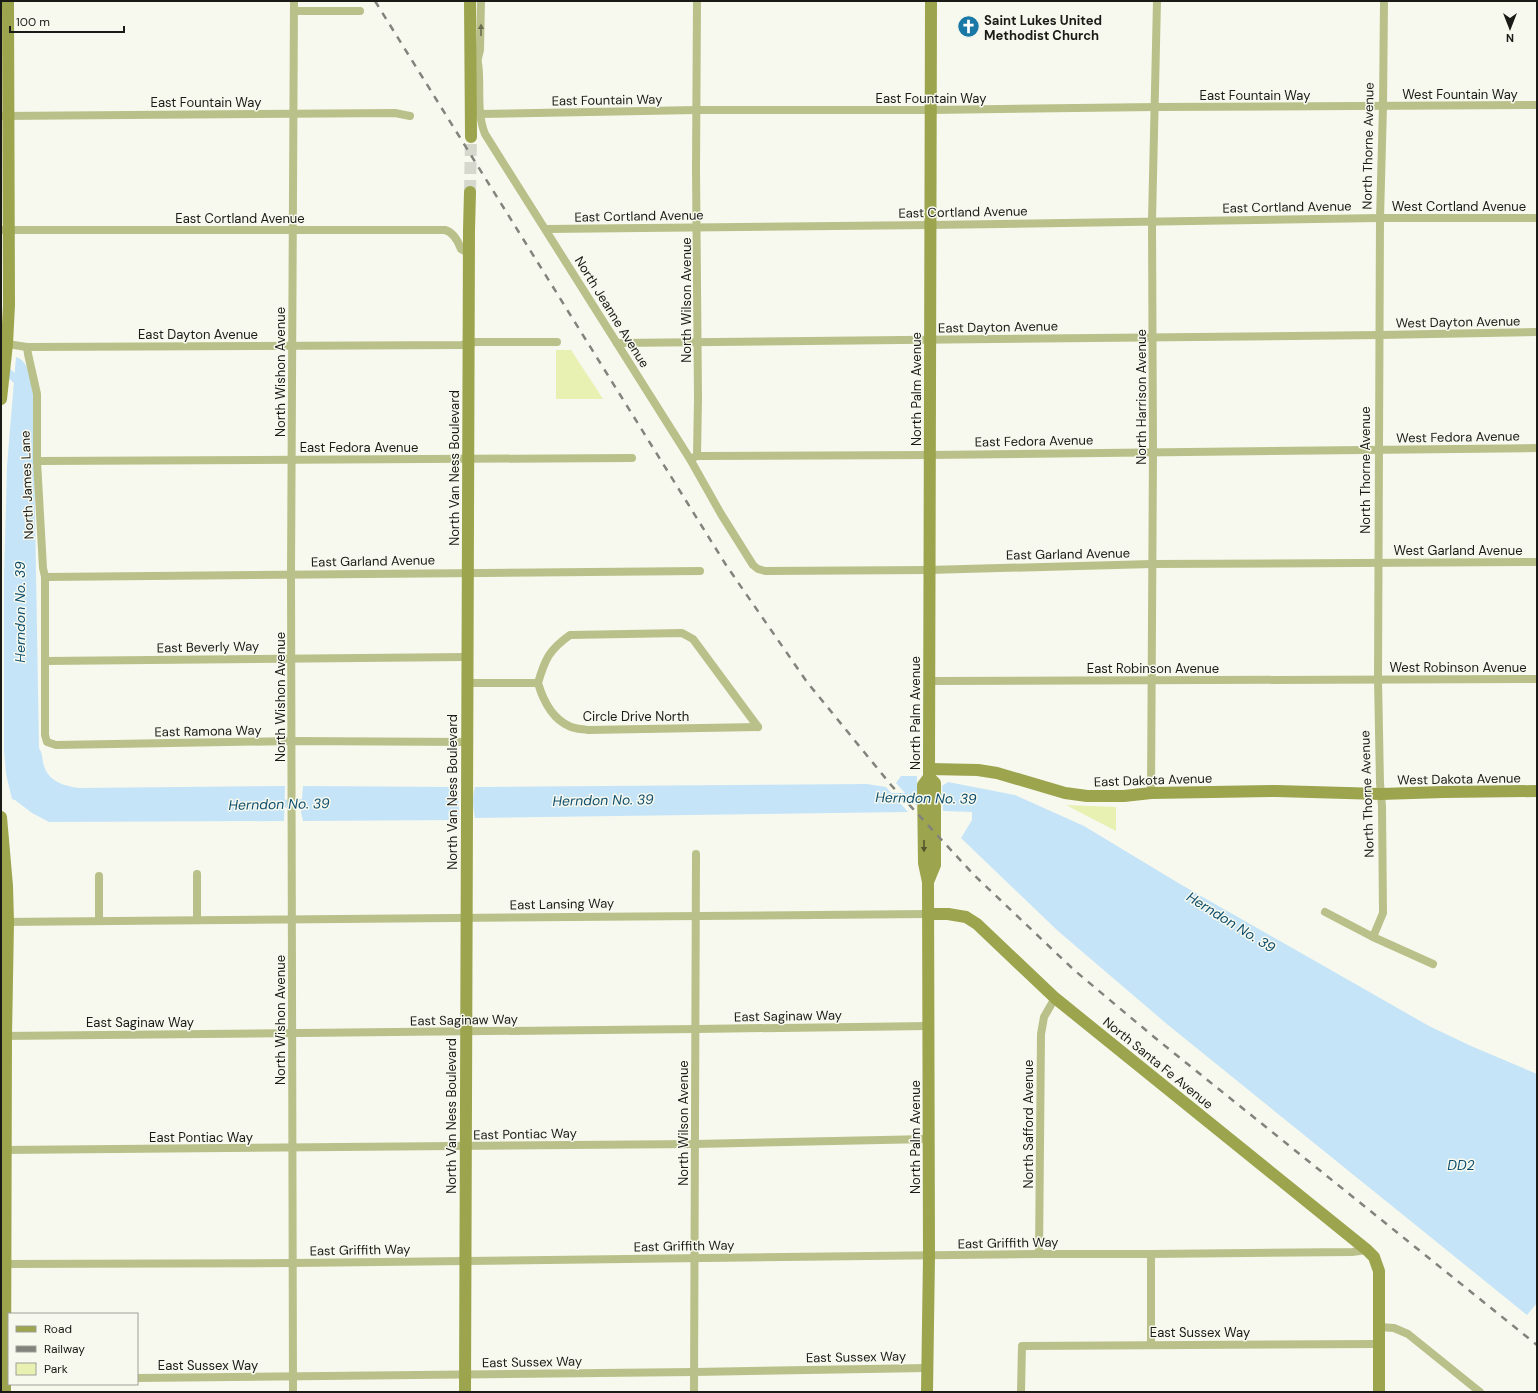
<svg xmlns="http://www.w3.org/2000/svg" width="1538" height="1393" font-family="'DM Sans',sans-serif">
<rect width="100%" height="100%" fill="#f7f9ee"/>
<g fill="#e8f0b2">
<polygon points="556,350 571,350 603,399 556,399"/>
<polygon points="1066,805 1116,807 1116,831"/>
</g>
<g fill="#c6e4f8">
<path d="M16,357C30,361 30,381 33,393L39,748C43,754 42,759 44,766C49,782 65,786 79,788L285,786L284,821L49,822L32,813L15,800L12,799L6,774L4,751V577L7,466Z"/>
<polygon points="901,776 917,776 917,806 896,783"/>
<polygon points="948,782 1015,795 1084,826 1180,884 1429,1026 1471,1046 1537,1074 1537,1303 1527,1315 1168,1025 1058,931 961,838 972,820 972,812 943,811 942,786"/>
<path d="M867,784L886,787L908,812L475,818C473,808 472,797 475,787Z"/>
<polygon points="303,786 457,787 459,810 458,820 303,821 301,812"/>
</g>
<g fill="none" stroke-linecap="round" stroke-linejoin="round">
<g stroke="#c6e4f8" stroke-width="8">
<polyline points="2,367 21,384"/>
<polyline points="884,797 952,797"/>
<polyline points="274,804 312,803"/>
</g>
<polyline stroke="#d6d8ce" stroke-width="12" stroke-dasharray="12 6" stroke-linecap="butt" points="470,192 471,137"/>
<g stroke="#bac089" stroke-width="8">
<polyline points="294,11 360,11"/>
<path d="M472,44C486,70 473,104 485,134L690,459L721,514L753,565L758,569L765,571L928,570L1152,564L1537,562"/>
<polyline points="478,58 480,50 481,1"/>
<polyline points="479,114 697,110 931,110 1155,107 1537,105"/>
<polyline points="1,116 395,113 410,116"/>
<polyline points="546,229 930,225 1380,218 1537,218"/>
<path d="M1,230H445C453,232 458,241 461,249L468,253"/>
<polyline points="617,343 1380,335 1537,332"/>
<polyline points="7,344 27,347 462,345 475,342 557,342"/>
<polyline points="27,347 28,354 37,394 37,461 43,568 45,577 45,735 47,742 56,745 292,741 467,742"/>
<polyline points="697,456 698,399 696,169 697,1"/>
<polyline points="690,459 697,456 930,455 1537,448"/>
<polyline points="37,461 632,458"/>
<polyline points="45,577 700,571"/>
<polyline points="45,661 466,657"/>
<polyline points="929,681 1537,679"/>
<polyline points="467,683 538,683"/>
<path d="M538,683C545,659 549,650 570,635L682,633L693,639L758,727"/>
<path d="M538,683C543,700 551,718 569,726C574,729 582,729 588,730L758,727"/>
<polyline points="1151,793 1153,451 1152,221 1157,1"/>
<polyline points="197,874 197,920"/>
<polyline points="99,876 99,920"/>
<polyline points="1325,912 1373,937 1433,964"/>
<polyline points="1,922 928,914"/>
<polyline points="1373,937 1383,913 1382,806 1380,783 1378,679 1380,218 1383,106 1384,1"/>
<polyline points="1,1036 696,1029 928,1026"/>
<polyline points="2,1150 695,1144 929,1139"/>
<polyline points="1039,1254 1041,1034 1044,1017 1055,998"/>
<polyline points="1,1264 293,1263 1039,1254 1151,1254 1352,1252 1367,1250"/>
<polyline points="1379,1327 1394,1328 1408,1334 1480,1392"/>
<polyline points="1151,1344 1151,1254"/>
<polyline points="137,1378 694,1372 927,1368"/>
<polyline points="293,1392 291,574 294,1"/>
<polyline points="694,1392 696,854"/>
<polyline points="1021,1392 1022,1346 1379,1344"/>
</g>
<g stroke="#9ca44e" stroke-width="12">
<polyline points="470,1 471,137"/>
<polyline points="1,399 7,344 9,305 8,1"/>
<polyline points="929,769 978,770 997,773 1065,793 1087,796 1124,796 1151,793 1276,791 1381,794 1443,792 1537,791"/>
<polyline points="1,817 7,886 8,922 6,1036 5,1392"/>
<polyline points="928,882 935,865 935,783 929,777"/>
<polyline points="928,914 948,914 966,917 977,924 1055,998 1367,1250 1374,1257 1379,1271 1379,1392"/>
<polyline points="465,1392 469,230 470,192"/>
<polyline points="927,1392 929,1256 928,882 924,863 923,785 929,777 929,769 931,1"/>
</g>
<polyline stroke="#82837c" stroke-width="2.5" stroke-dasharray="7 7" stroke-linecap="butt" points="375,1 726,565 807,682 891,785 974,875 1074,970 1154,1037 1537,1345"/>
</g>
<defs><path id="oneway-solid" d="M-6-.8H1V-3.2L6.5 0L1 3.2V.8H-6Z"/></defs>
<use fill="#6a6d50" href="#oneway-solid" transform="translate(481 30) rotate(-90)"/>
<use fill="#54582f" href="#oneway-solid" transform="translate(924 846) rotate(90)"/>
<defs>
<symbol id="church-disc" viewBox="-11 -11 22 22"><circle r="9.5" fill="#1978a5" stroke="#f7f9ee"/><path d="M-1.2-6h2.4v3.5h3.3v2.4h-3.3V6h-2.4V-.1h-3.3v-2.4h3.3Z" fill="#fff"/></symbol>
</defs>
<g fill-rule="evenodd">
<use href="#church-disc" x="956" y="14" width="25" height="25"/>
</g>
<g text-anchor="middle" dominant-baseline="central" stroke-width="3" stroke-linejoin="round" paint-order="stroke">
<g font-size="13" font-weight="bold" fill="#1a1a16" stroke="#f7f9ee" text-anchor="start">
<text x="984" y="20">Saint Lukes United<tspan x="984" dy="15">Methodist Church</tspan></text>
</g>
<g font-size="13" fill="#1a1a16" stroke="#f7f9ee">
<text x="1460" y="94">West Fountain Way</text>
<text x="1255" y="95">East Fountain Way</text>
<text x="931" y="98">East Fountain Way</text>
<text transform="translate(607 100) rotate(-1)">East Fountain Way</text>
<text x="206" y="102">East Fountain Way</text>
<text transform="translate(1368 146) rotate(-89)">North Thorne Avenue</text>
<text x="1459" y="206">West Cortland Avenue</text>
<text transform="translate(1287 207) rotate(-1)">East Cortland Avenue</text>
<text transform="translate(963 212) rotate(-1)">East Cortland Avenue</text>
<text transform="translate(639 216) rotate(-1)">East Cortland Avenue</text>
<text x="240" y="218">East Cortland Avenue</text>
<text transform="translate(686 300) rotate(-90)">North Wilson Avenue</text>
<text transform="translate(612 312) rotate(58)">North Jeanne Avenue</text>
<text transform="translate(1458 322) rotate(-1)">West Dayton Avenue</text>
<text transform="translate(998 327) rotate(-1)">East Dayton Avenue</text>
<text x="198" y="334">East Dayton Avenue</text>
<text transform="translate(280 372) rotate(-90)">North Wishon Avenue</text>
<text transform="translate(916 389) rotate(-90)">North Palm Avenue</text>
<text transform="translate(1141 397) rotate(-90)">North Harrison Avenue</text>
<text transform="translate(1458 437) rotate(-1)">West Fedora Avenue</text>
<text transform="translate(1034 441) rotate(-1)">East Fedora Avenue</text>
<text x="359" y="447">East Fedora Avenue</text>
<text transform="translate(454 468) rotate(-90)">North Van Ness Boulevard</text>
<text transform="translate(1365 470) rotate(-90)">North Thorne Avenue</text>
<text transform="translate(27 485) rotate(-92)">North James Lane</text>
<text x="1458" y="550">West Garland Avenue</text>
<text transform="translate(1068 554) rotate(-1)">East Garland Avenue</text>
<text transform="translate(373 561) rotate(-1)">East Garland Avenue</text>
<text transform="translate(208 647) rotate(-1)">East Beverly Way</text>
<text x="1458" y="667">West Robinson Avenue</text>
<text x="1153" y="668">East Robinson Avenue</text>
<text transform="translate(280 697) rotate(-90)">North Wishon Avenue</text>
<text transform="translate(915 713) rotate(-90)">North Palm Avenue</text>
<text x="636" y="716">Circle Drive North</text>
<text transform="translate(208 731) rotate(-1)">East Ramona Way</text>
<text transform="translate(1459 779) rotate(-1)">West Dakota Avenue</text>
<text transform="translate(1153 780) rotate(-2)">East Dakota Avenue</text>
<text transform="translate(452 792) rotate(-90)">North Van Ness Boulevard</text>
<text transform="translate(1367 794) rotate(-92)">North Thorne Avenue</text>
<text transform="translate(562 904) rotate(-1)">East Lansing Way</text>
<text transform="translate(788 1016) rotate(-1)">East Saginaw Way</text>
<text transform="translate(280 1020) rotate(-90)">North Wishon Avenue</text>
<text transform="translate(464 1020) rotate(-1)">East Saginaw Way</text>
<text x="140" y="1022">East Saginaw Way</text>
<text transform="translate(1158 1063) rotate(39)">North Santa Fe Avenue</text>
<text transform="translate(451 1116) rotate(-90)">North Van Ness Boulevard</text>
<text transform="translate(683 1123) rotate(-90)">North Wilson Avenue</text>
<text transform="translate(1028 1124) rotate(-90)">North Safford Avenue</text>
<text transform="translate(525 1134) rotate(-1)">East Pontiac Way</text>
<text x="201" y="1137">East Pontiac Way</text>
<text transform="translate(915 1137) rotate(-90)">North Palm Avenue</text>
<text transform="translate(1008 1243) rotate(-1)">East Griffith Way</text>
<text transform="translate(684 1246) rotate(-1)">East Griffith Way</text>
<text transform="translate(360 1250) rotate(-1)">East Griffith Way</text>
<text x="1200" y="1332">East Sussex Way</text>
<text transform="translate(856 1357) rotate(-1)">East Sussex Way</text>
<text transform="translate(532 1362) rotate(-1)">East Sussex Way</text>
<text x="208" y="1365">East Sussex Way</text>
</g>
<g font-size="14" font-style="italic" fill="#0e4e6d" stroke="#f7f9ee">
<text transform="translate(20 612) rotate(-90)">Herndon No. 39</text>
<text transform="translate(926 798) rotate(1)">Herndon No. 39</text>
<text transform="translate(603 800) rotate(-1)">Herndon No. 39</text>
<text transform="translate(279 804) rotate(-1)">Herndon No. 39</text>
<text transform="translate(1231 922) rotate(32)">Herndon No. 39</text>
<text x="1461" y="1165">DD2</text>
</g>
</g>
<rect width="1538" height="1393" fill="none" stroke="#1a1a16" stroke-width="4"/>
<rect x="8" y="1313" width="130" height="72" fill="#f7f9ee" stroke="#9fa098"/>
<rect x="16" y="1326" width="20" height="6" fill="#9ca44e" stroke="#9fa098"/>
<text x="44" y="1333" font-size="12" fill="#1a1a16">Road</text>
<rect x="16" y="1346" width="20" height="6" fill="#82837c" stroke="#9fa098"/>
<text x="44" y="1353" font-size="12" fill="#1a1a16">Railway</text>
<rect x="16" y="1363" width="20" height="12" fill="#e8f0b2" stroke="#9fa098"/>
<text x="44" y="1373" font-size="12" fill="#1a1a16">Park</text>
<g transform="translate(1510 28) rotate(180)" stroke="#f7f9ee" stroke-width="3" paint-order="stroke">
<path d="M0-3L7 15L0 10L-7 15Z" fill="#1a1a16"/>
<text y="-6" font-size="11" font-weight="bold" text-anchor="middle" fill="#1a1a16">N</text>
</g>
<path d="M10 26v6h114v-6" fill="none" stroke="#1a1a16" stroke-width="2"/>
<text x="16" y="26" font-size="12" fill="#1a1a16" stroke="#f7f9ee" stroke-width="3" paint-order="stroke">100 m</text>
</svg>
